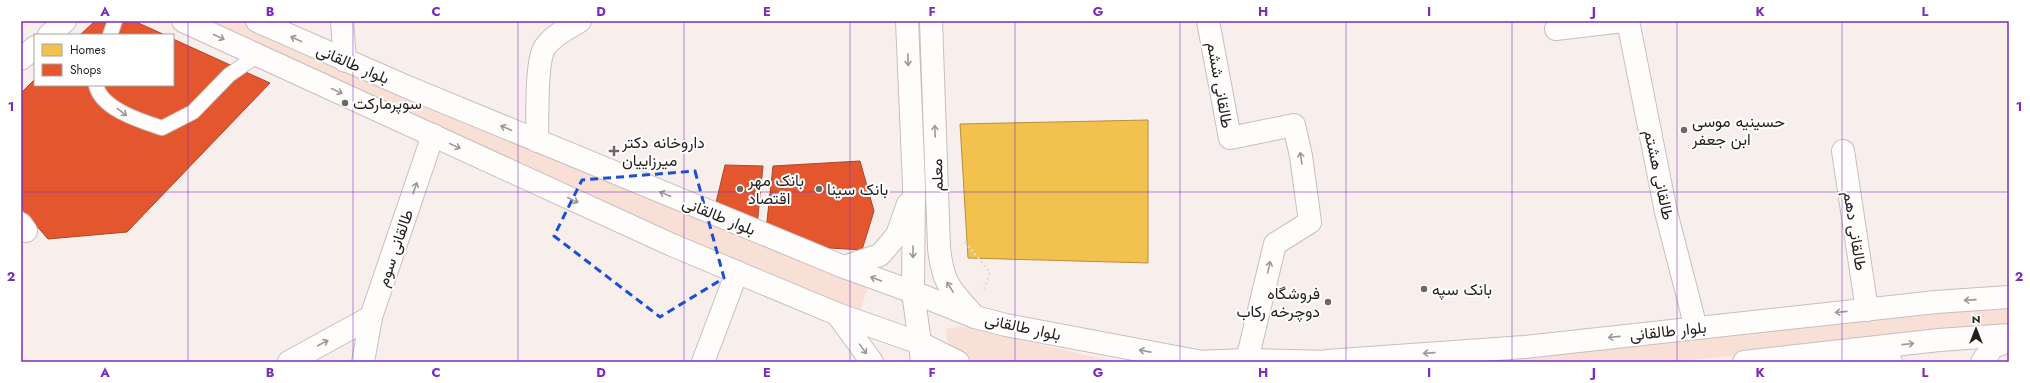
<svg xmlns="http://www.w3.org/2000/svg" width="2030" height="383" font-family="Jost,Vazirmatn,sans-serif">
<rect width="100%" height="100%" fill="#f8efec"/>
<g fill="#f9e0d7">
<polygon points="199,21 250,21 870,282 858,317"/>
<polygon points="914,21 923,21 929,227 924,224"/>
<polygon points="2009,304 2009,327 1672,362 1466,362"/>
<path d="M961,326L1116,362H976C957,354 946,352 946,329Z"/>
</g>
<polygon fill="#f2c14e" stroke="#b4903f" points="1148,120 1148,263 968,258 960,124"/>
<g fill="#e4572e" stroke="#aa4629">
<polygon points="95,21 134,21 165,35 80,35"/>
<polygon points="173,39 270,83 127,232 48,239 21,208 21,93 35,79 35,85 173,85"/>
<polygon points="860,161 874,211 862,250 830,248 766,230 773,166"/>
<polygon points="725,165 763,166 757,226 714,211"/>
</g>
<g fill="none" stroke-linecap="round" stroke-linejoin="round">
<defs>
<g id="lane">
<polyline points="110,35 115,21"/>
<path d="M96,85C101,109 141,121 162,128L193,112L229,75L258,55"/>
</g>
<g id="street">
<polyline points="342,21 345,61"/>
<polyline points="1208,21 1230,138 1294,125 1301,156 1310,222 1275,244 1247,360"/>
<polyline points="1628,21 1666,212 1696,328"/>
<polyline points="1556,29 1623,21"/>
<polyline points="49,35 65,21"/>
<polyline points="21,59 35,47"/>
<path d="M537,141C538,120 535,62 545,47C553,35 569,28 580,21"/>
<polyline points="1843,151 1867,310"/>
<polyline points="21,224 26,231"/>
<polyline points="289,362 371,317"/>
<polyline points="363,362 371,317 433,135"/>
<polyline points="703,362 737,272"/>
</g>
<g id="secondary">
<polyline points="907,21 914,185 913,292"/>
<path d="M931,21L939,248C943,285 951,290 975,317"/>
<polyline points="844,267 880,255 897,235 908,204"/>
<polyline points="837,314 872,362"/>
<polyline points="920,343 922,362"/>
<polyline points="1847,354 1886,359 1891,362"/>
<polyline points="1982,362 1993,347 2009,341"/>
</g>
<g id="primary">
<polyline points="183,21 672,245 837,314 920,343 958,362"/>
<polyline points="257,21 405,86 844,267 913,292 975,317 1006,325 1197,361"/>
<polyline points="913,292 920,343"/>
<polyline points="1327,361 1524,347 1936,302 2009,297"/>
<polyline points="1195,362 1247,360 1331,362"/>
<polyline points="1744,362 1939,340 2009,335"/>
</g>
</defs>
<use href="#lane" stroke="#c6bfbd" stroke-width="16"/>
<use href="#street" stroke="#c6bfbd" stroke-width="24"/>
<use href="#secondary" stroke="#c6bfbd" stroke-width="24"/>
<use href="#primary" stroke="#c6bfbd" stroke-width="24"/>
<polyline stroke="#dfdddc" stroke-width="2.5" stroke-dasharray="2 3" stroke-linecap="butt" points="965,242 990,272 984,289"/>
<use href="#lane" stroke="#fefdfc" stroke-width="14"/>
<use href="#street" stroke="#fefdfc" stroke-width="22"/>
<use href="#secondary" stroke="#fefdfc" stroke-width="22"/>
<use href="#primary" stroke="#fefdfc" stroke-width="22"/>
</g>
<defs><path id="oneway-shaft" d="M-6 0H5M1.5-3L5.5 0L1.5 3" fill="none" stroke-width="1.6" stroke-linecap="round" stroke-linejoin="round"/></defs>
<g stroke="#9c9997">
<use href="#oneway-shaft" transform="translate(219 37) rotate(25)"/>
<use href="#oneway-shaft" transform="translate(296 39) rotate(-156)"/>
<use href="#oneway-shaft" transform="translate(908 60) rotate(88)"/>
<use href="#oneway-shaft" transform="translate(337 91) rotate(25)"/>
<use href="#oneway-shaft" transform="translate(122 112) rotate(38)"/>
<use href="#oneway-shaft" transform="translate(506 128) rotate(-157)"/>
<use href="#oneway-shaft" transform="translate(935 131) rotate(-92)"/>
<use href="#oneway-shaft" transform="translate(455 146) rotate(25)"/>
<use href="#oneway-shaft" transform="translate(1301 158) rotate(-99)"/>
<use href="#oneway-shaft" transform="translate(415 188) rotate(-71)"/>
<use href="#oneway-shaft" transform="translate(665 194) rotate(-158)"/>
<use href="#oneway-shaft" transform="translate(573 200) rotate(25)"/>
<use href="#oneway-shaft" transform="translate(913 252) rotate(90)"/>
<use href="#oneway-shaft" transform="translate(1269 267) rotate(-77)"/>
<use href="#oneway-shaft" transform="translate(876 279) rotate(-160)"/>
<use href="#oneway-shaft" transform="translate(950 287) rotate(-122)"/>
<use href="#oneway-shaft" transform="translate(1970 300) rotate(176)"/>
<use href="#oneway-shaft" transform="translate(1841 312) rotate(174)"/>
<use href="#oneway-shaft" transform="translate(1614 337) rotate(174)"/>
<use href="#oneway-shaft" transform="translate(323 343) rotate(-28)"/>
<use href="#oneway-shaft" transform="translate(1908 344) rotate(-6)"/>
<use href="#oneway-shaft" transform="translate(863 349) rotate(54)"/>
<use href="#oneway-shaft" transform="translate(1145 351) rotate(-169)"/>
<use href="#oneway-shaft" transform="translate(1429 353) rotate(176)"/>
</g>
<path fill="none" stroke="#1d4ed8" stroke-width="3" stroke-dasharray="8 5" stroke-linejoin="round" d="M695,171L724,278L660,317L554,236L582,180Z"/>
<path fill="none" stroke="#7b2cbf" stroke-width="1" stroke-opacity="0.55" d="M188,21V362M353,21V362M518,21V362M684,21V362M850,21V362M1015,21V362M1180,21V362M1346,21V362M1512,21V362M1677,21V362M1842,21V362M21,192H2009"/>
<g fill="#6e6865" stroke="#fff" stroke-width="1.5">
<circle cx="345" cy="103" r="4"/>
<circle cx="1684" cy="130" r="4"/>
<path d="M612 145h4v4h4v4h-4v4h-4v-4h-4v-4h4z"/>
<circle cx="740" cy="189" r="4"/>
<circle cx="819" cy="189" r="4"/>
<circle cx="1424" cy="289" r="4"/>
<circle cx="1328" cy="302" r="4"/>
</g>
<g text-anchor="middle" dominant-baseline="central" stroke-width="4" stroke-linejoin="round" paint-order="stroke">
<g font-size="16" fill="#241f1c" stroke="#fff">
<text transform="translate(353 64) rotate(23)">بلوار طالقانی</text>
<text transform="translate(1220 85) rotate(80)">طالقانی ششم</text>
<text transform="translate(937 175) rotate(-92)">معلم</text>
<text transform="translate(1659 175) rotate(78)">طالقانی هشتم</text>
<text transform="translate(719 216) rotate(22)">بلوار طالقانی</text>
<text transform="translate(1855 231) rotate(81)">طالقانی دهم</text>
<text transform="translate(395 248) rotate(-71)">طالقانی سوم</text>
<text transform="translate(1023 327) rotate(12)">بلوار طالقانی</text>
<text transform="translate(1668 331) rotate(-6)">بلوار طالقانی</text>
</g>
<g font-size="16" fill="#241f1c" stroke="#fff" text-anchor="start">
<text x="353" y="103">سوپرمارکت</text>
<text x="1692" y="121">حسینیه موسی<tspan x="1692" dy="18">ابن جعفر</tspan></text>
<text x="622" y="142">داروخانه دکتر<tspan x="622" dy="18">میرزاییان</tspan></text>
<text x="748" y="180">بانک مهر<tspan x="748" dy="18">اقتصاد</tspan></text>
<text x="827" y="189">بانک سینا</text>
<text x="1432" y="289">بانک سپه</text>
<text x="1320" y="293" text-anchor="end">فروشگاه<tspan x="1320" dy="18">دوچرخه رکاب</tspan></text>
</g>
</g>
<rect width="2030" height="383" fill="none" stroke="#ffffff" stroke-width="44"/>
<rect x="34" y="34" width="140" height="52" fill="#ffffff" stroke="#a7a5a4"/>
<rect x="42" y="44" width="20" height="12" fill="#f2c14e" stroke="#a7a5a4"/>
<text x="70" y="54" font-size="12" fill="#241f1c">Homes</text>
<rect x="42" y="64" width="20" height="12" fill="#e4572e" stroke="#a7a5a4"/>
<text x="70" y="74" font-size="12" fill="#241f1c">Shops</text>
<g transform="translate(1976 329)" stroke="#ffffff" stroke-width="3" paint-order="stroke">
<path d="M0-3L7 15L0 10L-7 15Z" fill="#241f1c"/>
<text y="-6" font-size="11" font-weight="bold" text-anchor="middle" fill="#241f1c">N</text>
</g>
<rect x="22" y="22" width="1986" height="339" fill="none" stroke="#7b2cbf" stroke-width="1.5"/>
<g font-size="13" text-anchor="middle" font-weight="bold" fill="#7b2cbf">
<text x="105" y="16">A</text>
<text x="270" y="16">B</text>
<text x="436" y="16">C</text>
<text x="601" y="16">D</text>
<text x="767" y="16">E</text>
<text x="932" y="16">F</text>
<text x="1098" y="16">G</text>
<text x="1263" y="16">H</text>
<text x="1429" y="16">I</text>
<text x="1594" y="16">J</text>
<text x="1760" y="16">K</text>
<text x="1925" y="16">L</text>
<text x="11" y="111">1</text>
<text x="2019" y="111">1</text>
<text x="11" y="281">2</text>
<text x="2019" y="281">2</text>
<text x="105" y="377">A</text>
<text x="270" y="377">B</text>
<text x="436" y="377">C</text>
<text x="601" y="377">D</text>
<text x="767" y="377">E</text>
<text x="932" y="377">F</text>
<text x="1098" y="377">G</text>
<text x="1263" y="377">H</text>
<text x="1429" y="377">I</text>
<text x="1594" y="377">J</text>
<text x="1760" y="377">K</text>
<text x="1925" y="377">L</text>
</g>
</svg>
